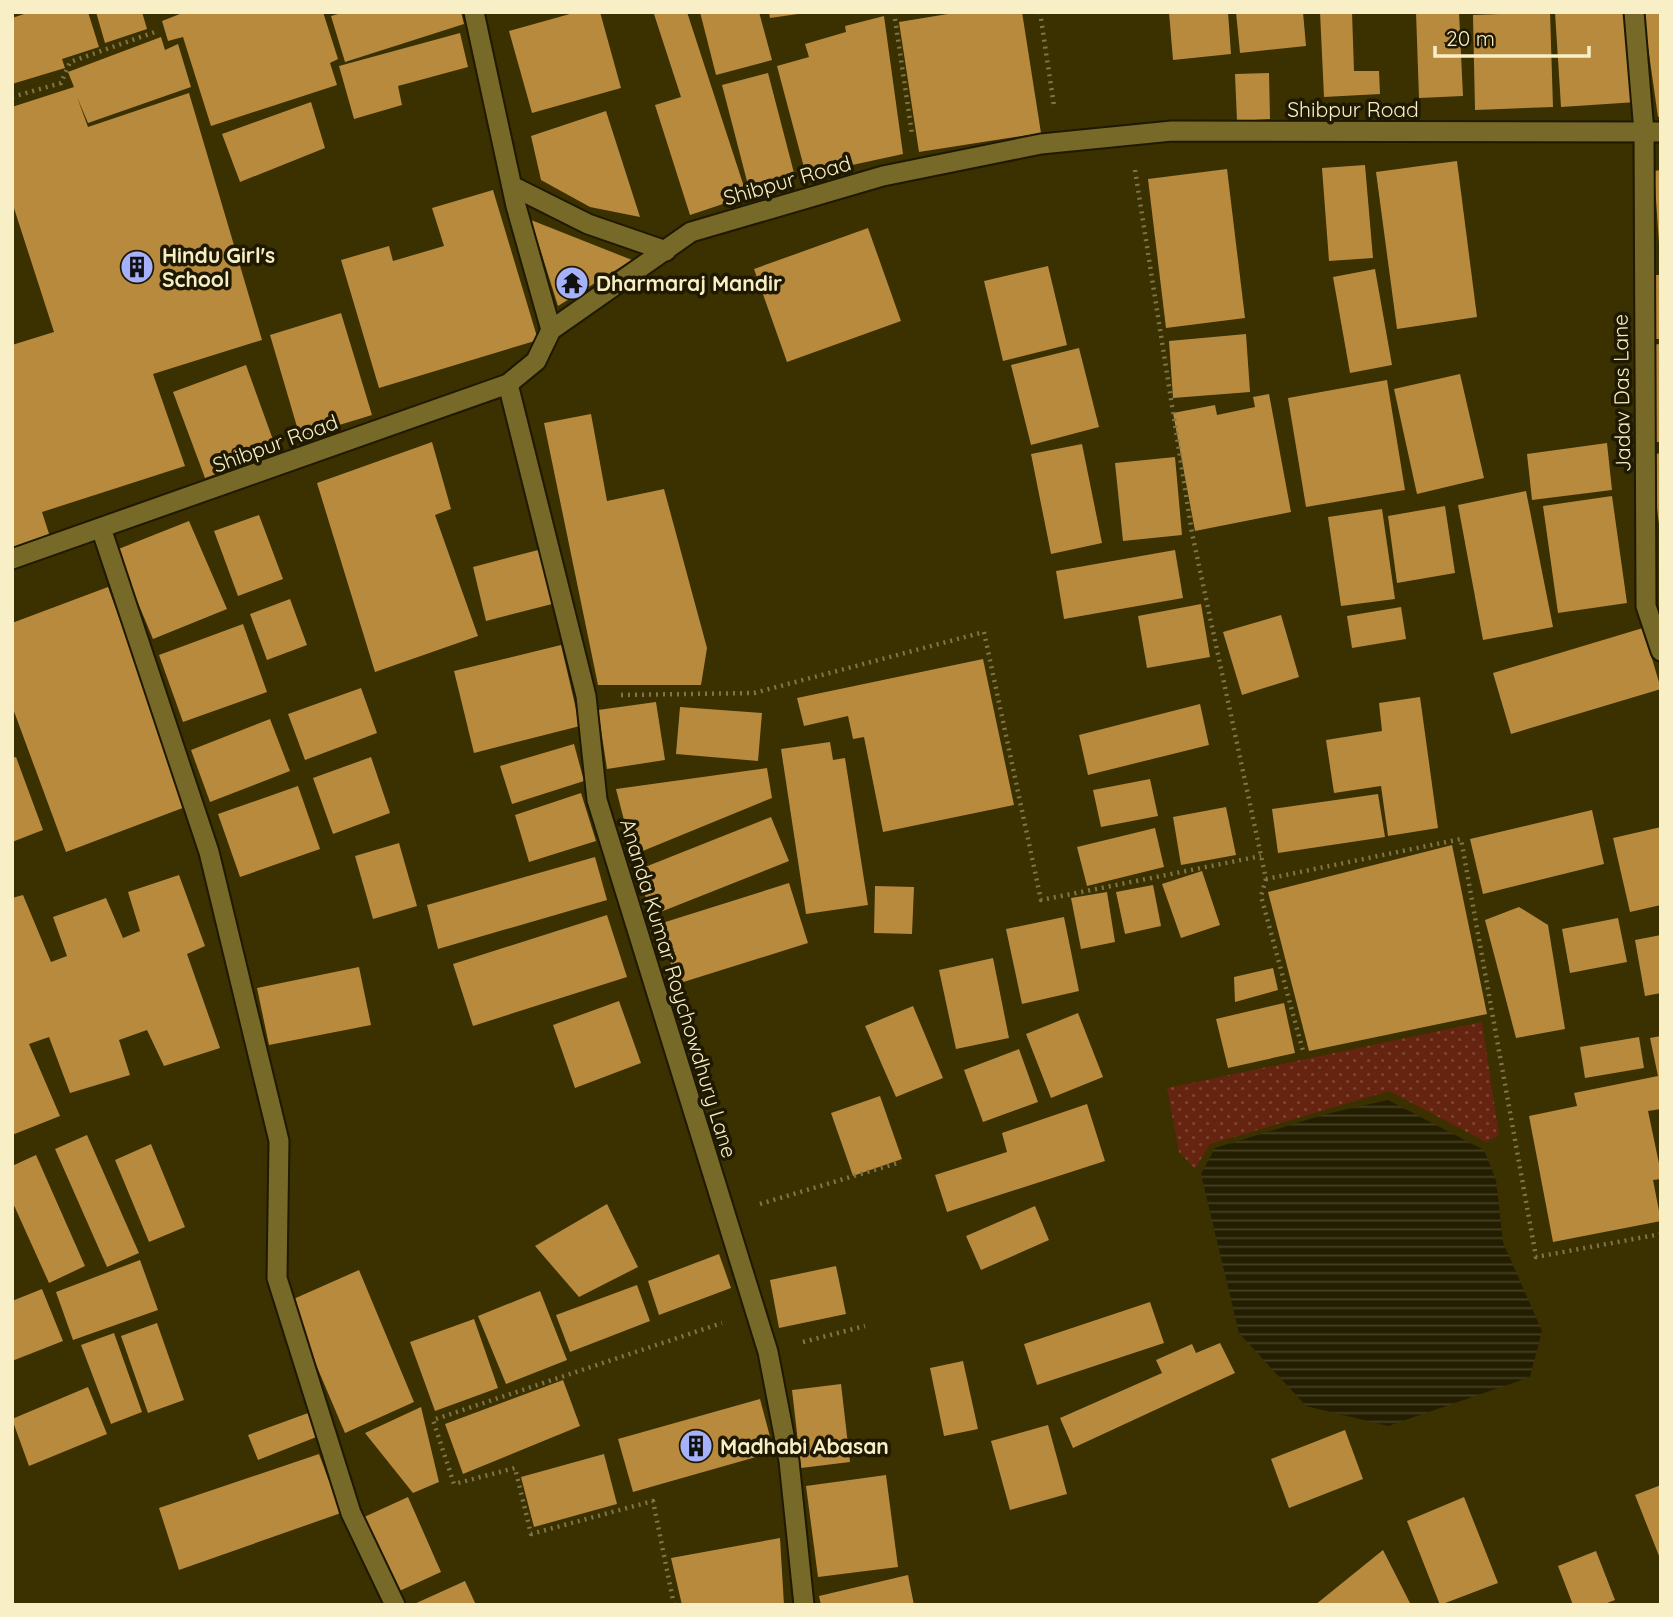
<svg xmlns="http://www.w3.org/2000/svg" width="1673" height="1617" font-family="Quicksand,sans-serif">
<defs>
<pattern id="green-dots" width="8" height="8" patternUnits="userSpaceOnUse" patternTransform="scale(1.75)"><rect width="8" height="8" fill="#652410"/><path d="M2 2h.1M6 6h.1" fill="none" stroke="#7c4431" stroke-width="1.8" stroke-linecap="round"/></pattern>
<pattern id="water-rules" width="6" height="5" patternUnits="userSpaceOnUse" patternTransform="scale(1.75)"><rect width="6" height="5" fill="#241e01"/><path d="M0 2.5h6" fill="none" stroke="#453f25"/></pattern>
</defs>
<rect width="100%" height="100%" fill="#3a3000"/>
<polygon fill="url(#green-dots)" points="1482,1022 1499,1135 1486,1142 1389,1091 1210,1144 1195,1169 1179,1152 1167,1088"/>
<polygon fill="url(#water-rules)" points="1388,1100 1484,1150 1496,1180 1503,1242 1542,1331 1530,1377 1388,1426 1306,1406 1239,1333 1201,1174 1215,1148 1326,1114"/>
<g fill="#b88a3e">
<polygon points="30,12 88,12 99,47 62,59 65,68 12,84 12,18"/>
<polygon points="96,12 142,12 147,29 105,43"/>
<polygon points="185,12 323,12 338,59 330,63 337,85 211,126 183,37 168,41 162,21"/>
<polygon points="345,12 461,12 464,24 345,62 331,16"/>
<polygon points="577,12 600,12 621,88 532,113 509,31"/>
<polygon points="659,12 687,12 747,196 690,215 655,105 681,97 654,14"/>
<polygon points="700,12 759,12 772,60 716,75"/>
<polygon points="769,12 798,12 798,14 770,18"/>
<polygon points="960,12 1022,12 1041,133 919,152 899,22"/>
<polygon points="1169,12 1228,12 1231,54 1173,60"/>
<polygon points="1236,12 1303,12 1306,46 1240,53"/>
<polygon points="1320,12 1352,12 1354,71 1379,71 1380,94 1324,97"/>
<polygon points="1416,12 1459,12 1463,96 1419,98"/>
<polygon points="1550,12 1553,107 1475,110 1473,15"/>
<polygon points="1555,12 1631,12 1637,102 1561,107"/>
<polygon points="1643,12 1661,12 1661,116 1658,117"/>
<polygon points="884,16 903,154 806,175 777,66 809,57 805,44 846,32 845,26"/>
<polygon points="460,33 468,67 398,86 402,105 354,119 339,66"/>
<polygon points="161,37 165,50 178,44 191,87 88,123 77,97 88,127 189,93 262,340 153,374 185,466 42,512 50,537 12,549 12,345 54,332 12,202 12,107 74,87 68,72"/>
<polygon points="768,73 794,173 748,185 722,85"/>
<polygon points="1269,73 1270,119 1237,121 1235,74"/>
<polygon points="311,102 325,148 240,182 222,134"/>
<polygon points="606,111 640,217 590,207 541,180 531,136"/>
<polygon points="1457,161 1477,317 1397,329 1376,172"/>
<polygon points="1365,165 1373,258 1329,261 1322,168"/>
<polygon points="1227,169 1245,318 1166,328 1148,179"/>
<polygon points="1661,170 1661,243 1659,243 1654,171"/>
<polygon points="493,190 538,340 379,388 341,260 389,246 393,261 444,246 432,208"/>
<polygon points="531,220 632,260 558,306"/>
<polygon points="868,228 901,321 787,362 754,269"/>
<polygon points="1048,266 1067,345 1003,361 984,281"/>
<polygon points="1375,269 1392,365 1350,373 1333,277"/>
<polygon points="1647,275 1661,275 1661,339 1648,339"/>
<polygon points="341,313 372,415 300,437 270,335"/>
<polygon points="1246,334 1250,392 1173,398 1169,341"/>
<polygon points="1661,344 1661,442 1651,442 1646,345"/>
<polygon points="1079,348 1099,427 1031,445 1011,365"/>
<polygon points="246,365 277,451 205,478 173,392"/>
<polygon points="1460,374 1484,478 1417,494 1394,389"/>
<polygon points="1387,380 1405,490 1306,507 1288,398"/>
<polygon points="1269,394 1291,512 1195,531 1173,413 1215,405 1217,415 1255,407 1253,397"/>
<polygon points="591,414 607,501 664,489 707,648 701,685 598,685 544,423"/>
<polygon points="432,442 451,509 435,515 478,636 375,672 317,483"/>
<polygon points="1607,443 1612,490 1532,500 1527,454"/>
<polygon points="1082,444 1102,543 1051,554 1031,454"/>
<polygon points="1661,453 1661,524 1659,524 1650,455"/>
<polygon points="1175,457 1182,535 1123,541 1115,463"/>
<polygon points="1526,491 1553,627 1483,640 1458,505"/>
<polygon points="1612,496 1627,603 1558,613 1543,506"/>
<polygon points="1445,506 1455,573 1397,583 1388,516"/>
<polygon points="1382,509 1395,599 1341,606 1328,517"/>
<polygon points="259,515 283,579 238,596 214,531"/>
<polygon points="189,521 227,609 153,639 116,550"/>
<polygon points="542,549 556,603 486,621 473,567"/>
<polygon points="1175,550 1183,598 1064,619 1056,571"/>
<polygon points="108,587 188,806 66,852 12,706 12,623"/>
<polygon points="290,599 307,645 267,660 250,614"/>
<polygon points="1201,604 1210,657 1147,668 1138,616"/>
<polygon points="1401,607 1406,639 1352,648 1347,616"/>
<polygon points="1281,615 1299,677 1242,695 1223,632"/>
<polygon points="243,624 267,692 183,722 159,655"/>
<polygon points="1643,628 1661,689 1511,734 1493,673"/>
<polygon points="561,645 580,726 474,753 454,671"/>
<polygon points="983,659 1014,805 883,832 864,737 853,739 848,716 804,726 797,698"/>
<polygon points="361,688 377,733 305,760 288,714"/>
<polygon points="1420,697 1438,828 1388,836 1381,786 1334,793 1326,740 1382,731 1379,703"/>
<polygon points="656,702 665,760 607,769 598,710"/>
<polygon points="1200,704 1209,745 1088,775 1079,735"/>
<polygon points="680,707 762,713 758,761 676,754"/>
<polygon points="270,719 290,771 210,802 191,750"/>
<polygon points="830,742 833,760 845,758 868,905 806,914 781,749"/>
<polygon points="574,744 584,781 512,804 500,766"/>
<polygon points="16,757 43,830 12,842 12,758"/>
<polygon points="371,757 390,813 333,834 313,778"/>
<polygon points="767,768 772,798 633,855 616,789"/>
<polygon points="1150,779 1158,816 1101,827 1093,790"/>
<polygon points="298,786 320,849 240,877 218,814"/>
<polygon points="581,793 596,841 529,862 515,815"/>
<polygon points="1378,794 1385,837 1278,853 1272,809"/>
<polygon points="1226,807 1236,855 1181,865 1173,817"/>
<polygon points="1592,810 1604,864 1483,894 1470,839"/>
<polygon points="771,817 789,861 653,915 635,871"/>
<polygon points="1661,827 1661,905 1630,912 1613,838"/>
<polygon points="1155,828 1164,867 1087,886 1077,847"/>
<polygon points="399,843 417,906 373,919 355,856"/>
<polygon points="1452,845 1487,1014 1309,1051 1268,892"/>
<polygon points="595,857 607,900 438,949 427,905"/>
<polygon points="1202,871 1220,925 1181,938 1162,884"/>
<polygon points="179,875 205,946 187,954 220,1048 164,1066 147,1030 119,1040 130,1075 70,1093 49,1037 29,1044 60,1116 12,1135 12,898 23,895 51,962 67,956 53,917 106,898 123,938 140,931 128,892"/>
<polygon points="789,883 808,943 677,984 659,924"/>
<polygon points="1153,885 1161,926 1125,934 1116,892"/>
<polygon points="875,886 914,887 912,934 874,933"/>
<polygon points="1107,892 1115,942 1081,949 1071,898"/>
<polygon points="1519,907 1548,925 1565,1029 1516,1038 1485,920"/>
<polygon points="607,915 627,977 473,1026 453,964"/>
<polygon points="1064,917 1079,991 1022,1004 1006,929"/>
<polygon points="1618,918 1627,962 1570,973 1562,929"/>
<polygon points="1661,935 1661,993 1645,996 1635,940"/>
<polygon points="993,958 1009,1038 956,1049 939,970"/>
<polygon points="359,967 371,1025 269,1045 257,988"/>
<polygon points="1273,968 1278,990 1235,1002 1234,977"/>
<polygon points="619,1001 641,1063 575,1088 553,1025"/>
<polygon points="1284,1003 1295,1053 1228,1068 1216,1019"/>
<polygon points="913,1006 943,1078 896,1097 865,1026"/>
<polygon points="1078,1013 1103,1077 1051,1098 1026,1034"/>
<polygon points="1661,1036 1661,1109 1648,1111 1661,1173 1661,1179 1653,1180 1661,1221 1553,1242 1529,1116 1577,1106 1574,1093 1658,1076 1650,1038"/>
<polygon points="1639,1037 1644,1068 1585,1078 1580,1047"/>
<polygon points="1019,1049 1038,1102 983,1122 964,1070"/>
<polygon points="880,1096 902,1159 853,1176 831,1113"/>
<polygon points="1087,1104 1105,1161 947,1212 935,1175 1007,1152 1002,1133"/>
<polygon points="87,1135 139,1253 107,1267 55,1149"/>
<polygon points="151,1144 185,1227 149,1242 115,1160"/>
<polygon points="36,1155 85,1266 49,1283 12,1201 12,1166"/>
<polygon points="607,1204 638,1267 579,1297 535,1246"/>
<polygon points="1035,1206 1049,1240 981,1270 966,1236"/>
<polygon points="719,1254 731,1288 659,1315 648,1281"/>
<polygon points="140,1260 158,1310 73,1340 56,1292"/>
<polygon points="836,1266 846,1314 779,1328 770,1280"/>
<polygon points="359,1270 414,1402 345,1433 289,1301"/>
<polygon points="637,1285 650,1321 570,1352 556,1315"/>
<polygon points="42,1289 63,1341 12,1361 12,1301"/>
<polygon points="540,1291 567,1360 506,1384 478,1316"/>
<polygon points="1150,1302 1164,1343 1037,1385 1024,1344"/>
<polygon points="474,1319 498,1388 435,1411 410,1342"/>
<polygon points="157,1323 184,1400 148,1413 121,1336"/>
<polygon points="114,1333 142,1412 111,1424 81,1345"/>
<polygon points="1220,1343 1235,1373 1073,1448 1060,1418 1162,1373 1156,1360 1192,1344 1196,1353"/>
<polygon points="963,1361 978,1429 944,1436 930,1368"/>
<polygon points="563,1380 580,1426 463,1474 445,1424"/>
<polygon points="841,1384 850,1462 801,1468 792,1390"/>
<polygon points="88,1387 107,1434 29,1466 12,1419"/>
<polygon points="760,1399 774,1452 633,1492 618,1439"/>
<polygon points="421,1407 439,1482 413,1493 365,1433"/>
<polygon points="311,1412 319,1436 258,1460 248,1435"/>
<polygon points="1048,1425 1067,1494 1010,1510 991,1441"/>
<polygon points="1345,1430 1363,1479 1289,1508 1271,1459"/>
<polygon points="319,1454 341,1513 179,1570 159,1508"/>
<polygon points="604,1454 617,1504 534,1527 521,1477"/>
<polygon points="886,1475 898,1567 818,1577 806,1486"/>
<polygon points="1661,1485 1661,1561 1635,1495"/>
<polygon points="408,1497 441,1572 395,1593 362,1518"/>
<polygon points="1464,1497 1498,1583 1440,1605 1407,1521"/>
<polygon points="780,1538 784,1605 682,1605 671,1558"/>
<polygon points="1383,1550 1411,1605 1315,1605"/>
<polygon points="1596,1551 1615,1600 1602,1605 1573,1605 1558,1566"/>
<polygon points="908,1575 914,1605 821,1605 819,1596"/>
<polygon points="465,1581 476,1605 412,1605"/>
</g>
<g fill="none" stroke-linecap="round" stroke-linejoin="round">
<defs>
<g id="minor">
<polyline points="474,12 516,206 551,330"/>
<polyline points="1634,12 1644,132 1646,606 1661,651"/>
<polyline points="512,186 588,224 666,251"/>
<polyline points="508,384 586,696 597,800 768,1352 789,1461 804,1605"/>
<polyline points="101,528 209,852 279,1141 277,1278 351,1513 395,1605"/>
<polyline points="12,559 508,384 536,361 551,330 691,232 883,176 1041,144 1172,131 1661,132"/>
</g>
</defs>
<use href="#minor" stroke="#1e1900" stroke-width="23"/>
<g stroke="#7f7548" stroke-width="4.5" stroke-dasharray="2 5" stroke-linecap="butt">
<polyline points="894,12 912,134"/>
<polyline points="1040,12 1054,106"/>
<polyline points="12,97 61,83 70,62 155,32"/>
<polyline points="1135,170 1192,533 1266,879 1461,839 1536,1257 1661,1234"/>
<polyline points="621,695 754,693 984,632 1041,900 1261,856"/>
<polyline points="1266,879 1261,896 1303,1051"/>
<polyline points="760,1204 901,1162"/>
<polyline points="803,1342 865,1326"/>
<polyline points="674,1605 653,1501 531,1534 515,1468 454,1484 433,1420 722,1323"/>
</g>
<use href="#minor" stroke="#776927" stroke-width="19"/>
</g>
<defs>
<symbol id="building-disc" viewBox="-11 -11 22 22"><circle r="9.5" fill="#a6b1fc" stroke="#1e1900"/><path d="M-4-6H4V6H1V3H-1V6H-4ZM-2.5-4.3h1.7v1.8h-1.7ZM.8-4.3h1.7v1.8H.8ZM-2.5-1h1.7V.8h-1.7ZM.8-1h1.7V.8H.8Z" fill="#111"/></symbol>
<symbol id="temple-disc" viewBox="-11 -11 22 22"><circle r="9.5" fill="#a6b1fc" stroke="#1e1900"/><path d="M0-6L5-2H3V0L6.5 2.5H4V6H1.5V3h-3V6H-4V2.5H-6.5L-3 0V-2H-5Z" fill="#111"/></symbol>
</defs>
<g fill-rule="evenodd">
<use href="#building-disc" x="118" y="248" width="38" height="38"/>
<use href="#temple-disc" x="553" y="264" width="38" height="38"/>
<use href="#building-disc" x="677" y="1427" width="38" height="38"/>
</g>
<g text-anchor="middle" dominant-baseline="central" stroke-width="7" stroke-linejoin="round" paint-order="stroke">
<g font-size="21" fill="#f8efc6" stroke="#1e1900">
<text x="1353" y="109">Shibpur Road</text>
<text transform="translate(787 180) rotate(-16)">Shibpur Road</text>
<text transform="translate(1621 393) rotate(-91)">Jadav Das Lane</text>
<text transform="translate(275 443) rotate(-20)">Shibpur Road</text>
<text transform="translate(679 988) rotate(73)">Ananda Kumar Roychowdhury Lane</text>
</g>
<g font-size="21" font-weight="bold" fill="#f8efc6" stroke="#1e1900" text-anchor="start">
<text x="162" y="255">Hindu Girl's<tspan x="162" dy="24">School</tspan></text>
<text x="596" y="283">Dharmaraj Mandir</text>
<text x="720" y="1446">Madhabi Abasan</text>
</g>
</g>
<rect width="1673" height="1617" fill="none" stroke="#f8efc6" stroke-width="28"/>
<path d="M1435 46v10h154v-10" fill="none" stroke="#f8efc6" stroke-width="3.5"/>
<text x="1446" y="46" font-size="21" fill="#f8efc6" stroke="#1e1900" stroke-width="5" paint-order="stroke">20 m</text>
</svg>
